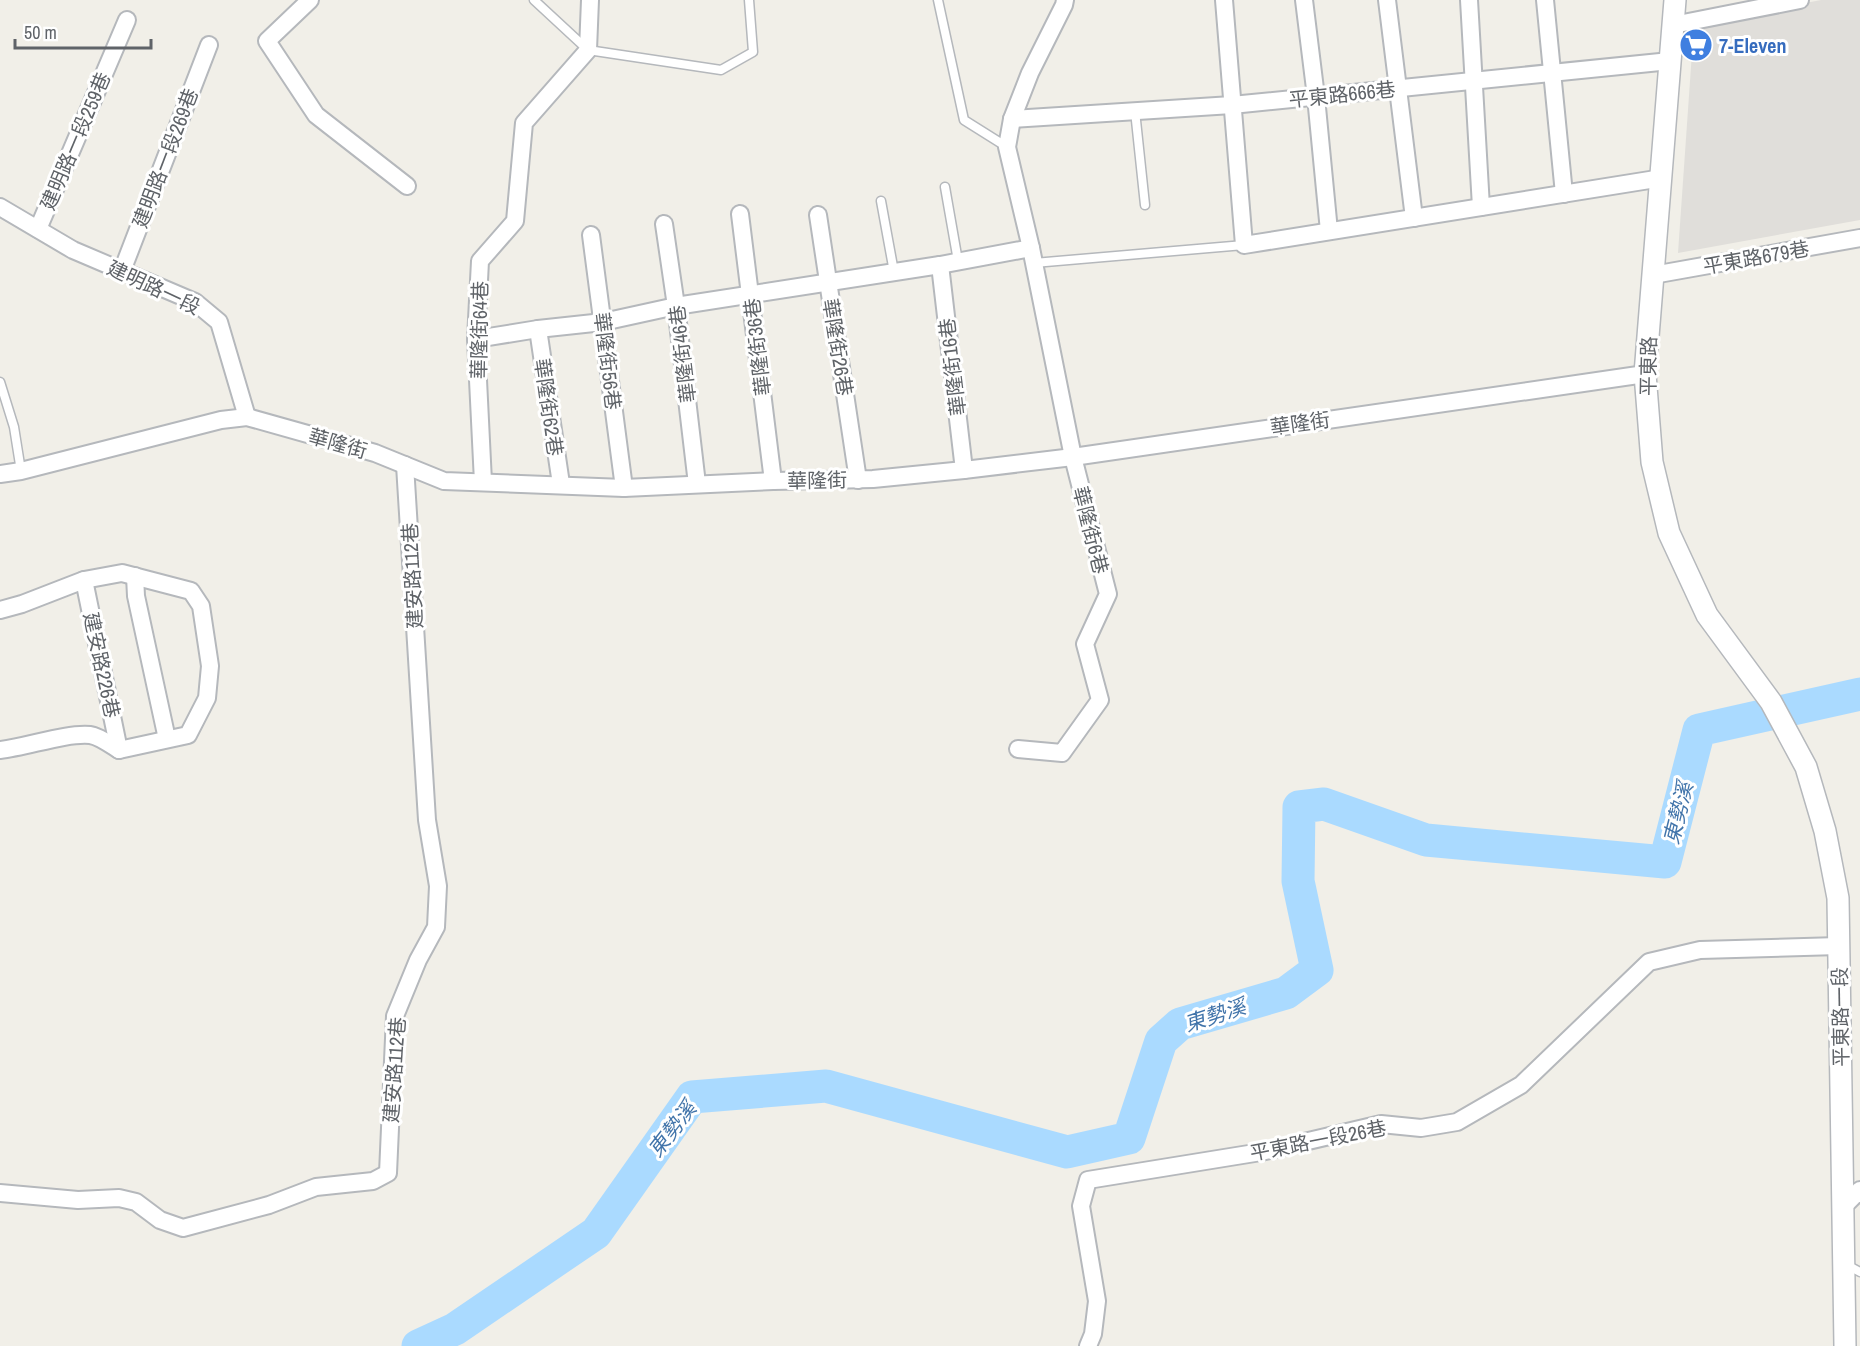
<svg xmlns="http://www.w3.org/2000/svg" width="1860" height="1346" font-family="'Archivo Narrow','Noto Sans TC',sans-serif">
<rect width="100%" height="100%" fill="#f1efe8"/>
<polygon fill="#e0deda" points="1821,0 1860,0 1860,220 1678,253 1694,24"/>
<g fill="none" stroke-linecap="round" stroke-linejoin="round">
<polyline stroke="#aadaff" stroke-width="33" points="418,1346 455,1329 596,1233 692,1097 826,1086 1067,1152 1129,1138 1161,1041 1180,1024 1286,993 1317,970 1298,881 1299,807 1324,804 1426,840 1665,862 1699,730 1860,694"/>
<defs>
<g id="service">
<polyline points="534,0 588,50 721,70 753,52 749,0"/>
<polyline points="938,0 964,120 1007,147"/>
<polyline points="1135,111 1145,205"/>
<polyline points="945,187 958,261"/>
<polyline points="881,201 894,272"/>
<polyline points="1034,263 1244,245"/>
<polyline points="0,382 14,427 21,471"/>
<polyline points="1845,1264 1860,1272"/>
</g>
<g id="minor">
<polyline points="310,0 267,41 316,115 407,186"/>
<polyline points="1224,0 1244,245 1662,178"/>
<polyline points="1304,0 1316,97 1329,231"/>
<polyline points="1387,0 1414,218"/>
<polyline points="1469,0 1481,207"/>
<polyline points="1545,0 1564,194"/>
<polyline points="1673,25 1800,0"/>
<polyline points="1012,119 1232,105 1670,61"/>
<polyline points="0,207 73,250 195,302 219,322 247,417"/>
<polyline points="740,214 773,481"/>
<polyline points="818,215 858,480"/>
<polyline points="664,224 676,306 697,484"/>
<polyline points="38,229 127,20"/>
<polyline points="591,235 624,488"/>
<polyline points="940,265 964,470"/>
<polyline points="122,271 209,45"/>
<polyline points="1653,275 1860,238"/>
<polyline points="538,329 561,484"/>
<polyline points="476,339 538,329 603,322 676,306 940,265 1031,248"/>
<polyline points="0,474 21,471 221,420 247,417 375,453 444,481 624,488 773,481 873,479 964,470 1073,457 1645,374"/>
<polyline points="483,482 476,339 480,261 515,221 524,123 588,50 590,0"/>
<polyline points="135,576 136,596 167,739"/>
<polyline points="84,580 119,750"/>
<path d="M0,610L22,604L84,580L122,573L191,591L201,606L210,666L207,698L188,735L119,750C111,745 99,736 90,735C64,733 28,747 0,750"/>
<polyline points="1018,749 1062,753 1100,700 1085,644 1108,594 1073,457 1031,248 1007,147 1012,119 1030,73 1064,5 1065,0"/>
<polyline points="0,1193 78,1200 119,1198 136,1202 160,1220 183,1228 269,1205 316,1187 373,1181 388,1173 395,1016 418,960 436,927 438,886 427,820 405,465"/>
<polyline points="1844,1206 1860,1190"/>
<polyline points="1088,1346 1093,1334 1097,1301 1081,1206 1088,1180 1261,1152 1381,1124 1421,1128 1457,1122 1521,1085 1649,962 1700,950 1839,946"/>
</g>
<polyline id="tertiary" points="1675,0 1645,374 1652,462 1669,533 1707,615 1771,702 1806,767 1825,831 1838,898 1845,1346"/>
</defs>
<use href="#service" stroke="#b5b8bc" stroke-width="11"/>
<use href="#minor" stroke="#b5b8bc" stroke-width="20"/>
<use href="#tertiary" stroke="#b5b8bc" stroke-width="24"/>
<use href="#service" stroke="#fff" stroke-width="8"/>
<use href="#minor" stroke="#fff" stroke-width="16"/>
<use href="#tertiary" stroke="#fff" stroke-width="21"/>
</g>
<defs>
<symbol id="supermarket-disc" viewBox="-11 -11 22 22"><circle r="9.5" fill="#3f7fe0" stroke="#fff"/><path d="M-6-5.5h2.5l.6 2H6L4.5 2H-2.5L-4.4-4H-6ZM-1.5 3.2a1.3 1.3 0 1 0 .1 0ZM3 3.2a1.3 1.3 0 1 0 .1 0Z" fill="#fff"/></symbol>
</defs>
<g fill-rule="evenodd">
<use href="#supermarket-disc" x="1677" y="26" width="38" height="38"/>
</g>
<g text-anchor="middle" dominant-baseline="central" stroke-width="6" stroke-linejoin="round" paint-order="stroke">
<g font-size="20" font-weight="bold" fill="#366cbe" stroke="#fff" text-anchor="start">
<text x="1719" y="45">7-Eleven</text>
</g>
<g font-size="20" fill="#5f6368" stroke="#fff">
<text transform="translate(1342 94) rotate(-6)">平東路666巷</text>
<text transform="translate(75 141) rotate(-67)">建明路一段259巷</text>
<text transform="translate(165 158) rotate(-69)">建明路一段269巷</text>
<text transform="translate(1756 257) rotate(-10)">平東路679巷</text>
<text transform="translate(154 287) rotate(25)">建明路一段</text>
<text transform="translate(479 330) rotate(-89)">華隆街64巷</text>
<text transform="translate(757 347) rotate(-97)">華隆街36巷</text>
<text transform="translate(838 347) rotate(81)">華隆街26巷</text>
<text transform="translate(682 354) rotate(-97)">華隆街46巷</text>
<text transform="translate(608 361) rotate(83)">華隆街56巷</text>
<text transform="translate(1648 366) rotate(-89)">平東路</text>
<text transform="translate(952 367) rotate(-97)">華隆街16巷</text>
<text transform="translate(549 407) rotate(82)">華隆街62巷</text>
<text transform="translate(1300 423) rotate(-8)">華隆街</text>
<text transform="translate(338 443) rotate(16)">華隆街</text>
<text transform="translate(817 480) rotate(-1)">華隆街</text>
<text transform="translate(1091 530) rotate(76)">華隆街6巷</text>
<text transform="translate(412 576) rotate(-93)">建安路112巷</text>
<text transform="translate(102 665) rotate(78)">建安路226巷</text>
<text transform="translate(1840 1017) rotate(-91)">平東路一段</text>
<text transform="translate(394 1070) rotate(-86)">建安路112巷</text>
<text transform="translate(1318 1140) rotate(-11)">平東路一段26巷</text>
</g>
<g font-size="21" font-style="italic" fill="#4174aa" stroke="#fff">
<text transform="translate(1678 813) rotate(-76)">東勢溪</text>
<text transform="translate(1215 1015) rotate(-18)">東勢溪</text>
<text transform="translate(672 1129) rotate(-52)">東勢溪</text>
</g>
</g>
<path d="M15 39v9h136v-9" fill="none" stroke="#5f6368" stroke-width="3"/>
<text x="24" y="39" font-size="18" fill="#5f6368" stroke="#ffffff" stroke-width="4.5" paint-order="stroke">50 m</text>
</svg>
